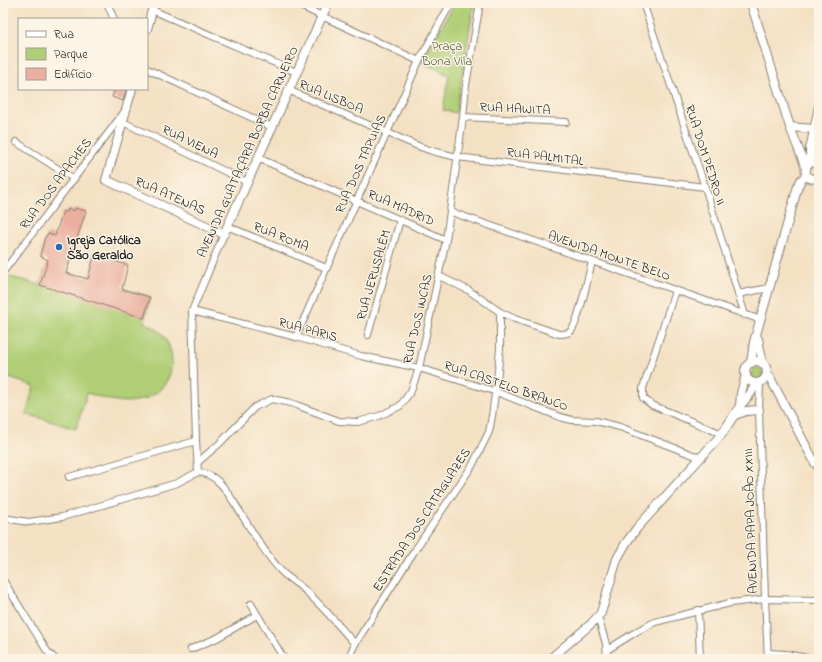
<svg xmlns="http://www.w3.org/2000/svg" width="822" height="662" font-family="'Indie Flower',sans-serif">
<rect width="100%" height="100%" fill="#fcf5e5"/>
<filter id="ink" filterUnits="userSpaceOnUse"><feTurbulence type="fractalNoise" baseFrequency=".025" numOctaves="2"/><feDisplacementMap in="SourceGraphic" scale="8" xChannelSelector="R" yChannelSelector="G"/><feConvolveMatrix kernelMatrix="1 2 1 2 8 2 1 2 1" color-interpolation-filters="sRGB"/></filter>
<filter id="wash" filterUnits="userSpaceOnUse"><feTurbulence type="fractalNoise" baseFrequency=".012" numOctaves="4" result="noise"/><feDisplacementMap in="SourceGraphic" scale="16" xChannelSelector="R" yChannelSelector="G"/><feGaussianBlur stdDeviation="0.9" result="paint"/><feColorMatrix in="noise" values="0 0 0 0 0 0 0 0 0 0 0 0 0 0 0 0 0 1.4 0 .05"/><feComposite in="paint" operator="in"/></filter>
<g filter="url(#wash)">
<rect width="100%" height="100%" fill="#f4e1c4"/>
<g fill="#afce75" stroke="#667548">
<polygon points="455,3 474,3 456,113 443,110 449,75 421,62"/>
<path d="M46,267L150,297L144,322C150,325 157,328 162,334C181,357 172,392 141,400C122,405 105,399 87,393L76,429L26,414L34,386L3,376V277L4,275L40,285Z"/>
<circle cx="757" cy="374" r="6"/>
</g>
<g id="blocks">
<g fill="#ebae9f">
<polygon points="115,89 126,89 123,101 112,97"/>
<polygon points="75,208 86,211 66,273 88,279 94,256 128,265 122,289 150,297 144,318 40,285 48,260 40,256 45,237 46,237 48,233 55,236 63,211 67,212 68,209 74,211"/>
</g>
</g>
</g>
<g filter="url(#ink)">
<use href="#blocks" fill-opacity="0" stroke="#887e70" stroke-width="1"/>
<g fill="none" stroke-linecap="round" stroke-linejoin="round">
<defs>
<g id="street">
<polyline points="107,3 114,19"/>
<polyline points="294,3 419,61"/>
<polyline points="643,3 705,187 745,315"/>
<polyline points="152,10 296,72"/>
<polyline points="147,69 272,127"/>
<polyline points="288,90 418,146 432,151 457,157 705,187"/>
<polyline points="463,117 566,122"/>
<polyline points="123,122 247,182"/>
<polyline points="16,142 74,179"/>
<polyline points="258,158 446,240"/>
<polyline points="451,212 761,320"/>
<polyline points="227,226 326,268"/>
<path d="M224,234L192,311L196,441L198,472C217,474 226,490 235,504C249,526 262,550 280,570C288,579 301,585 310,595C326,610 340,627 355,644"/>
<polyline points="3,272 125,111"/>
<polyline points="675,291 643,388 643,398 652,405 722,434"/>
<polyline points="738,294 769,288"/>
<polyline points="192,311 296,337 361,356 419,368 494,391 560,417 572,420 596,421 620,427 701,458"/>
<path d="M500,312L515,319L559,334C563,334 568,334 571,331C579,322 588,276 592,262"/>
<polyline points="368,335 400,220"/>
<polyline points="296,337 419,61 451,3"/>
<polyline points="760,382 759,410 765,599 768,659"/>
<polyline points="198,462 219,444 255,407 272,399 291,403 339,421 358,422 379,416 400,406 411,391 419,368 446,240 463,117 466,85 480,3"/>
<polyline points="815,463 819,471"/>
<polyline points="69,477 196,441"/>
<polyline points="3,518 29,522 62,517 177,483 198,472"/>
<polyline points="3,580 47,651 55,659"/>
<polyline points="251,604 284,659"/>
<polyline points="698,610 700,659"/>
<polyline points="598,617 606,644 607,659"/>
<polyline points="191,649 217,638 257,615"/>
<polyline points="607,650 639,630 655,622 730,603 765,599 819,600"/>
<polyline points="768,653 786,654 812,659"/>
<polyline points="348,659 355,644 415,550 472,466 489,432 492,416 498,371 500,348 500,312 468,290 439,276"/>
</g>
<g id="secondary">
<polyline points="751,3 790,127 806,168"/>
<polyline points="147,29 154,3"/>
<polyline points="132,89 106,180 224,234 328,3"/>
<polyline points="790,127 814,129"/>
<polyline points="810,163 810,149 819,107"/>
<path d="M819,164C801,155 801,186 819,177"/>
<polyline points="758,339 763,364"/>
<circle cx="756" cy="372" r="11"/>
<polyline points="751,363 754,342 798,186 801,180 807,176"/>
<polyline points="767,372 815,463 819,462"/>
<polyline points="740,406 741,393 746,375"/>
<polyline points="735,415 746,411 759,410"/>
<polyline points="550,659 591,624 601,613 617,559 626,543 637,528 722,434 740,406 750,394 757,383"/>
</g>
</defs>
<use href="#street" stroke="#887e70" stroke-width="8"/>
<use href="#secondary" stroke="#887e70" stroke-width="10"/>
<use href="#street" stroke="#fff" stroke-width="6"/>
<use href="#secondary" stroke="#fff" stroke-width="8"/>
</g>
</g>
<circle fill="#1f6fb2" stroke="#fcf5e5" stroke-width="1.5" cx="59" cy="247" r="4"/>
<g text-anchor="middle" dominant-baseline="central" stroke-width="3" stroke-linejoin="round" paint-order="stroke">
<g font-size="13" fill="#4f5a3b" stroke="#fcf5e5">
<text x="447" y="46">Praça<tspan x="447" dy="15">Bona Vila</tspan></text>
</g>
<g font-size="13" fill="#1c1c1c" stroke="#fcf5e5">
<text transform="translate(331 97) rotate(23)">RUA LISBOA</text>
<text transform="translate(515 109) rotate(3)">RUA HAWITA</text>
<text transform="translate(190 142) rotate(26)">RUA VIENA</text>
<text transform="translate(248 152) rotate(-66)">AVENIDA GUATAÇARA BORBA CARNEIRO</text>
<text transform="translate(705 155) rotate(72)">RUA DOM PEDRO II</text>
<text transform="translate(545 157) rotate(7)">RUA PALMITAL</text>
<text transform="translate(361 164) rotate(-66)">RUA DOS TAPUIAS</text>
<text transform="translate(56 184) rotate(-53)">RUA DOS APACHES</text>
<text transform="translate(170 196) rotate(24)">RUA ATENAS</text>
<text transform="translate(401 208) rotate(24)">RUA MADRID</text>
<text transform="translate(281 237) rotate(22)">RUA ROMA</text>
<text transform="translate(609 256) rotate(19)">AVENIDA MONTE BELO</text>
<text transform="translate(374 275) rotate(-74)">RUA JERUSALÉM</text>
<text transform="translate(418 319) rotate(-77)">RUA DOS INCAS</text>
<text transform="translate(308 330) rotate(15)">RUA PARIS</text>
<text transform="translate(506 386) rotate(19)">RUA CASTELO BRANCO</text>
<text transform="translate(422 520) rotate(-57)">ESTRADA DOS CATAGUAZES</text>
<text transform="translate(751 521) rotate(-92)">AVENIDA PAPA JOÃO XXIII</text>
</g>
<g font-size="13" font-weight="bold" fill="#1c1c1c" stroke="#fcf5e5" text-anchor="start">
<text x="67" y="240">Igreja Católica<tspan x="67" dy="15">São Geraldo</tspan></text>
</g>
</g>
<rect width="822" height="662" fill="none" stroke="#fcf5e5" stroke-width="16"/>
<rect x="18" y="18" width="130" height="72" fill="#fcf5e5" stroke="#a29e95"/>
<rect x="26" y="31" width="20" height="6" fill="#ffffff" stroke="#a29e95"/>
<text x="54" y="38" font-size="12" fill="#1c1c1c">Rua</text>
<rect x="26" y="48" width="20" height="12" fill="#afce75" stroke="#a29e95"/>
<text x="54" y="58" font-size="12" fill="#1c1c1c">Parque</text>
<rect x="26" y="68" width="20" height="12" fill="#ebae9f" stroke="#a29e95"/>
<text x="54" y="78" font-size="12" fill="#1c1c1c">Edifício</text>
</svg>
